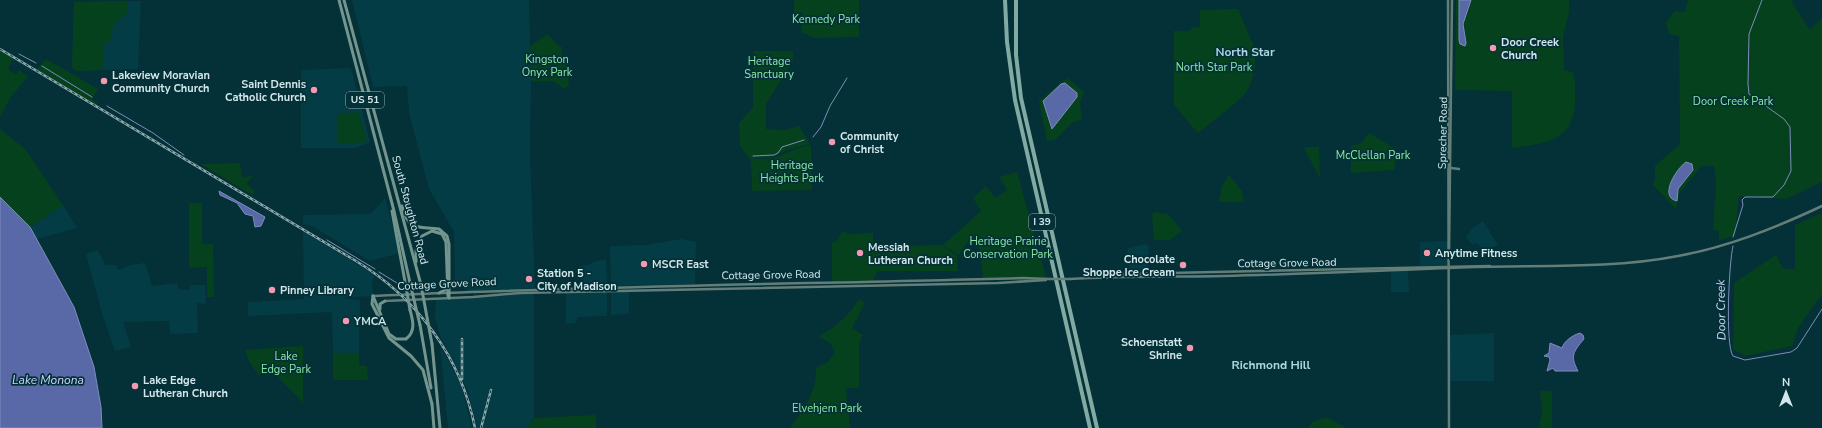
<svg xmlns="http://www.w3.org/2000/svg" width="1822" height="428" font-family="'Nunito Sans',sans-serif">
<rect width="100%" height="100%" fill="#043037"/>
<g fill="#043c45">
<polygon points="352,0 529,0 531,81 530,153 535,288 468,292 455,281 454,232 429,189 409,113 407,86 373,87"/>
<polygon points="141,1 138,69 77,71 72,68 74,2"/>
<polygon points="351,68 370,142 356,148 301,148 301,70"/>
<polygon points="385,198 400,253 370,261 312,226 303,224 303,215 371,214"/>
<polygon points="63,205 77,228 37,239 30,227"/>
<polygon points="1483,221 1498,245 1483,252 1477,243 1473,245 1466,238 1472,228"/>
<polygon points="303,230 374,275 372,282 373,296 340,298 360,300 359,353 333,353 332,312 248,316 248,302 304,299"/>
<polygon points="682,239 696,242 695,284 611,286 610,246 645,245"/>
<polygon points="1448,241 1448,265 1420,266 1420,242"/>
<polygon points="1146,244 1149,246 1148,272 1129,273 1128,248"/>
<polygon points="98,250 105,265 116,265 118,270 130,265 145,263 152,286 178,283 178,289 190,290 190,285 205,285 206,304 197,303 198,333 170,334 169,321 123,322 131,347 115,351 102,313 86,254"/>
<polygon points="606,259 607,286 581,287 580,266 589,265 593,262"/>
<polygon points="1408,270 1409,292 1391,292 1391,271"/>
<polygon points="607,291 607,316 578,317 575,323 566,324 566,292"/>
<polygon points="611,291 629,291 629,314 611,315"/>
<polygon points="534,293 534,418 527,428 477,428 468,391 441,338 435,318 436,299"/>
<polygon points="1494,333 1494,381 1450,381 1450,335"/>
<polygon points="440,346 461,384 472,428 448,428"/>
</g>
<g fill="#06411e">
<polygon points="794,0 859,0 859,37 814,38 801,32 803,13 794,13"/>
<path d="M1456,0H1569V12L1563,37L1564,70L1573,72C1576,82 1575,93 1575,103C1573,143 1544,143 1512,148V91L1455,90Z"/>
<polygon points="1688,0 1793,0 1792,2 1810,30 1822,18 1822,182 1786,199 1739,196 1735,235 1719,241 1719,231 1716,231 1713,229 1716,183 1714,166 1702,166 1680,192 1676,209 1652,184 1655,181 1655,166 1680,144 1679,36 1669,34 1666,23 1674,11 1685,12"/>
<polygon points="127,1 127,13 114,24 110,42 104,44 102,70 77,71 72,68 74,2"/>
<polygon points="1238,9 1255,49 1255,67 1251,83 1244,95 1233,105 1198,133 1174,105 1174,31 1189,31 1192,28 1200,27 1200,10"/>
<polygon points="548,34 558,46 562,47 562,61 566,62 569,84 565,89 553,81 531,81 530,46"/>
<polygon points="0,50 13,58 8,69 16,75 19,70 28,76 10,98 0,117"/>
<path d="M753,51H793V61L766,104V129L784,130L799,126L810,144L787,150L770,158H753C777,163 787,149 811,145L812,190L752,191L751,161L740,146L739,123L753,107Z"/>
<polygon points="46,59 98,89 92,99 98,103 96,105 37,69"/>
<polygon points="1067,78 1084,92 1080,103 1082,119 1072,123 1055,140 1047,141 1039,101"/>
<polygon points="359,112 367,141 355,144 338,144 338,114"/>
<polygon points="0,129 25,149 63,205 30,227 0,197"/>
<polygon points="1369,133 1397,150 1394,170 1351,173 1351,146 1360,144"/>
<polygon points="1305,147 1319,147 1320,178 1304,149"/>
<polygon points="240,163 242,178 254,175 246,184 255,191 252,195 201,164"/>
<polygon points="1017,172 1046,277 983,278 979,244 969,240 958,255 943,245 981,211 973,198 986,186 995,198 1007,190 999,177"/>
<polygon points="1229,175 1242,191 1244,202 1219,202 1222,186"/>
<polygon points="189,203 202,203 202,244 213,244 214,297 207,297 207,267 189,268"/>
<polygon points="1155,212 1168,214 1181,229 1181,232 1170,240 1154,240 1152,215"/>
<polygon points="1822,213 1822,294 1798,328 1792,346 1745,356 1733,349 1734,283 1776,255 1783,269 1795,269 1795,225"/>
<polygon points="842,231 850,234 873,233 873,246 942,245 957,256 958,271 877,271 873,281 832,282 832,243 837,241"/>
<path d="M859,299L865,303L852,328L863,335L859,343V388H846L850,428H790C803,409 817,392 816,368L828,362L835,352C831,342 827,340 818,337C835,327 848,317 859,299Z"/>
<polygon points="303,346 303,403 269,368 259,376 249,361 245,350"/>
<polygon points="333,353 359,353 359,366 367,366 368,380 333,380"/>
<polygon points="1540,391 1552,391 1552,428 1539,428 1542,411"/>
<polygon points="596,415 596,428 527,428 534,418"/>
<polygon points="1324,418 1328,418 1347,428 1307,428 1314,421"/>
</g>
<g fill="#5968a7" stroke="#7d8ebb">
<polygon points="1459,0 1471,0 1463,24 1466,43 1465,46 1460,44 1459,40"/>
<polygon points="1065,83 1077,93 1077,97 1052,129 1043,101 1061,84"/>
<path d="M1686,162L1692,164L1693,170L1678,189L1677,201C1658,197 1677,168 1686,162Z"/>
<polygon points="219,191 265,217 261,226 255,227 253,216 245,214 237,203 220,195"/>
<polygon points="0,197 30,227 74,307 94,367 101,407 102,428 0,428"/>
<path d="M1580,333L1583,335L1584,339C1573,352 1570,356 1578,371H1555L1553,368L1547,371L1550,360L1549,357L1544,356L1549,353L1550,343L1562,348C1564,341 1573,335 1580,333Z"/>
</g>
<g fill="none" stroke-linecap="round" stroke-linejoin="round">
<g stroke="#7d8ebb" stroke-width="1">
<polyline points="19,54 36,63"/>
<polyline points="42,66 92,97"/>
<polyline points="107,106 153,133 184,155"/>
<polyline points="813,137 821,127 830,106 847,78"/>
<polyline points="753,156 774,155 778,153 782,147 804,140"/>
<polyline points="1733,237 1743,205 1742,200 1745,197 1773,197 1784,185 1791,171 1790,127 1784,119 1749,94 1748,84 1749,34 1762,0"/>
<polyline points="327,240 375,269"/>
<path d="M1733,246C1729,262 1725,345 1733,356L1745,360L1791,352L1797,348L1822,309"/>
<polyline points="379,272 397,283"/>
</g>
<g stroke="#637e78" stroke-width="2.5">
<polyline points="1448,0 1449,428"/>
<polyline points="1451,168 1459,169"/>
<polyline points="1449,255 1452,0"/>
<polyline points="1087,277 1123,274 1490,266"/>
<path d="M1070,279C1121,276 1172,277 1223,276C1307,274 1391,270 1475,267C1542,265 1611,269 1678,256C1728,247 1775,228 1822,206"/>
<path d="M373,296C590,286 806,284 1023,278L1050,279"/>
<polyline points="385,301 473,297 520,293 998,283 1046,280"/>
</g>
<g stroke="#73958e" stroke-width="3">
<polyline points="339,0 394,211 410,283"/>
<polyline points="344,0 421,285"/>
<path d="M402,206C409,232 418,226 439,229L447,236L449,244V298"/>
<polyline points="392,211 406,287"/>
<polyline points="416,262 416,250 422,236 432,231 442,234 446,242 448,296"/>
<polyline points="439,293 445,290 446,285"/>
<polyline points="373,296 372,304 389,338 411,356 423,370 432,404"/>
<path d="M373,296L389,334L396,339H406C416,331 413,321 410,310"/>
<polyline points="380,309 380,304 385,301"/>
<polyline points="420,325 431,388"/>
<polyline points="432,344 440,428"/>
<polyline points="432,404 434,428"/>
</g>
<g stroke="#80aaa2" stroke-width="4">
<polyline points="1005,0 1007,42 1015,100 1090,428"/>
<polyline points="1016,0 1016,55 1021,98 1097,428"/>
</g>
<defs>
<g id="rail">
<path d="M0,49L356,261C417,298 461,357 475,428"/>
<polyline points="462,339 462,379"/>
<polyline points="481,428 491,390"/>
</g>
</defs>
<use href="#rail" stroke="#8ca9ae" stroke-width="2.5"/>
<use href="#rail" stroke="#043037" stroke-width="1" stroke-dasharray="3" stroke-linecap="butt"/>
<polyline stroke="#637e78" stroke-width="2.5" points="1050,279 1070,279"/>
<g stroke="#73958e" stroke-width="3">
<polyline points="410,283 420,325"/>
<polyline points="421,285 432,344"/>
<polyline points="406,287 410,310"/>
</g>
</g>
<g fill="#f29aaf" stroke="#043037" stroke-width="1.5">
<circle cx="1493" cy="48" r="4"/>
<circle cx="104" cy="81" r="4"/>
<circle cx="314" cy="90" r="4"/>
<circle cx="832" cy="142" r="4"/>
<circle cx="860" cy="253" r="4"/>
<circle cx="1427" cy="253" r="4"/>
<circle cx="644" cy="264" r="4"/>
<circle cx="1183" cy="265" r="4"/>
<circle cx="529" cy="279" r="4"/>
<circle cx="272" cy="290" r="4"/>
<circle cx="346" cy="321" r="4"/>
<circle cx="1190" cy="348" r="4"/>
<circle cx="135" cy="386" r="4"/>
</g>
<g text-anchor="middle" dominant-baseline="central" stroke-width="3.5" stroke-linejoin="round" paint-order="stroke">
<g fill="#043037" stroke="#94b0b5" stroke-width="1">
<rect x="346" y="92" width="38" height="16" rx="3"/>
<rect x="1029" y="214" width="26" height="16" rx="3"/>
</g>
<g font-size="10" font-weight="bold" fill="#d2e7eb">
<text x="365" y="100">US 51</text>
<text x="1042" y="222">I 39</text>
</g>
<g font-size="11" fill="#8ae7a2" stroke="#043037">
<text x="826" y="19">Kennedy Park</text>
<text x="547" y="59">Kingston<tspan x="547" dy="13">Onyx Park</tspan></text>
<text x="769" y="61">Heritage<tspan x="769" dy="13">Sanctuary</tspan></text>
<text x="1214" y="67">North Star Park</text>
<text x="1733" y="101">Door Creek Park</text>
<text x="1373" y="155">McClellan Park</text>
<text x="792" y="165">Heritage<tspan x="792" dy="13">Heights Park</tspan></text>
<text x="1008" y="241">Heritage Prairie<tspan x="1008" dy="13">Conservation Park</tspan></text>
<text x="286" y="356">Lake<tspan x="286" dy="13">Edge Park</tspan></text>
<text x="827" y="408">Elvehjem Park</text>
</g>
<g font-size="11" font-weight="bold" fill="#d2e7eb" stroke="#043037" text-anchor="start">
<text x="1501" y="42">Door Creek<tspan x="1501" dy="13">Church</tspan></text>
<text x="112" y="75">Lakeview Moravian<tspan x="112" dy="13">Community Church</tspan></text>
<text x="306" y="84" text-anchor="end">Saint Dennis<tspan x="306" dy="13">Catholic Church</tspan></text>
<text x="840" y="136">Community<tspan x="840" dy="13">of Christ</tspan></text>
<text x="868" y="247">Messiah<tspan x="868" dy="13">Lutheran Church</tspan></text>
<text x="1435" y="253">Anytime Fitness</text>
<text x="1175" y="259" text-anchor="end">Chocolate<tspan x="1175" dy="13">Shoppe Ice Cream</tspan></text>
<text x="652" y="264">MSCR East</text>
<text x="537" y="273">Station 5 -<tspan x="537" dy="13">City of Madison</tspan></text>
<text x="280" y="290">Pinney Library</text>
<text x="354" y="321">YMCA</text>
<text x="1182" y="342" text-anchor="end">Schoenstatt<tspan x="1182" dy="13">Shrine</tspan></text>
<text x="143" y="380">Lake Edge<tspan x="143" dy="13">Lutheran Church</tspan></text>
</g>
<g font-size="11" fill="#d2e7eb" stroke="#043037">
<text transform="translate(1443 133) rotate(-89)">Sprecher Road</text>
<text transform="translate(410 210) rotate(75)">South Stoughton Road</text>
<text transform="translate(1287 263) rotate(-1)">Cottage Grove Road</text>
<text transform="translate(771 275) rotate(-1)">Cottage Grove Road</text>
<text transform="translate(447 284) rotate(-3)">Cottage Grove Road</text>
</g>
<g font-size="12" font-weight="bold" fill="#abd6df" stroke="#043037">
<text x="1245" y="52">North Star</text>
<text x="1271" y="365">Richmond Hill</text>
</g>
<g font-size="12" font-style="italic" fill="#ccd6fb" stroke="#043037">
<text transform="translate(1721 310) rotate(-91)">Door Creek</text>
<text x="48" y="380">Lake Monona</text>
</g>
</g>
<g transform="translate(1786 392)" stroke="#043037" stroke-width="3" paint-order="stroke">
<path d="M0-3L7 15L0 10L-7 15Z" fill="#d2e7eb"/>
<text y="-6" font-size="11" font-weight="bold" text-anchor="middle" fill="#d2e7eb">N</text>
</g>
</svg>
